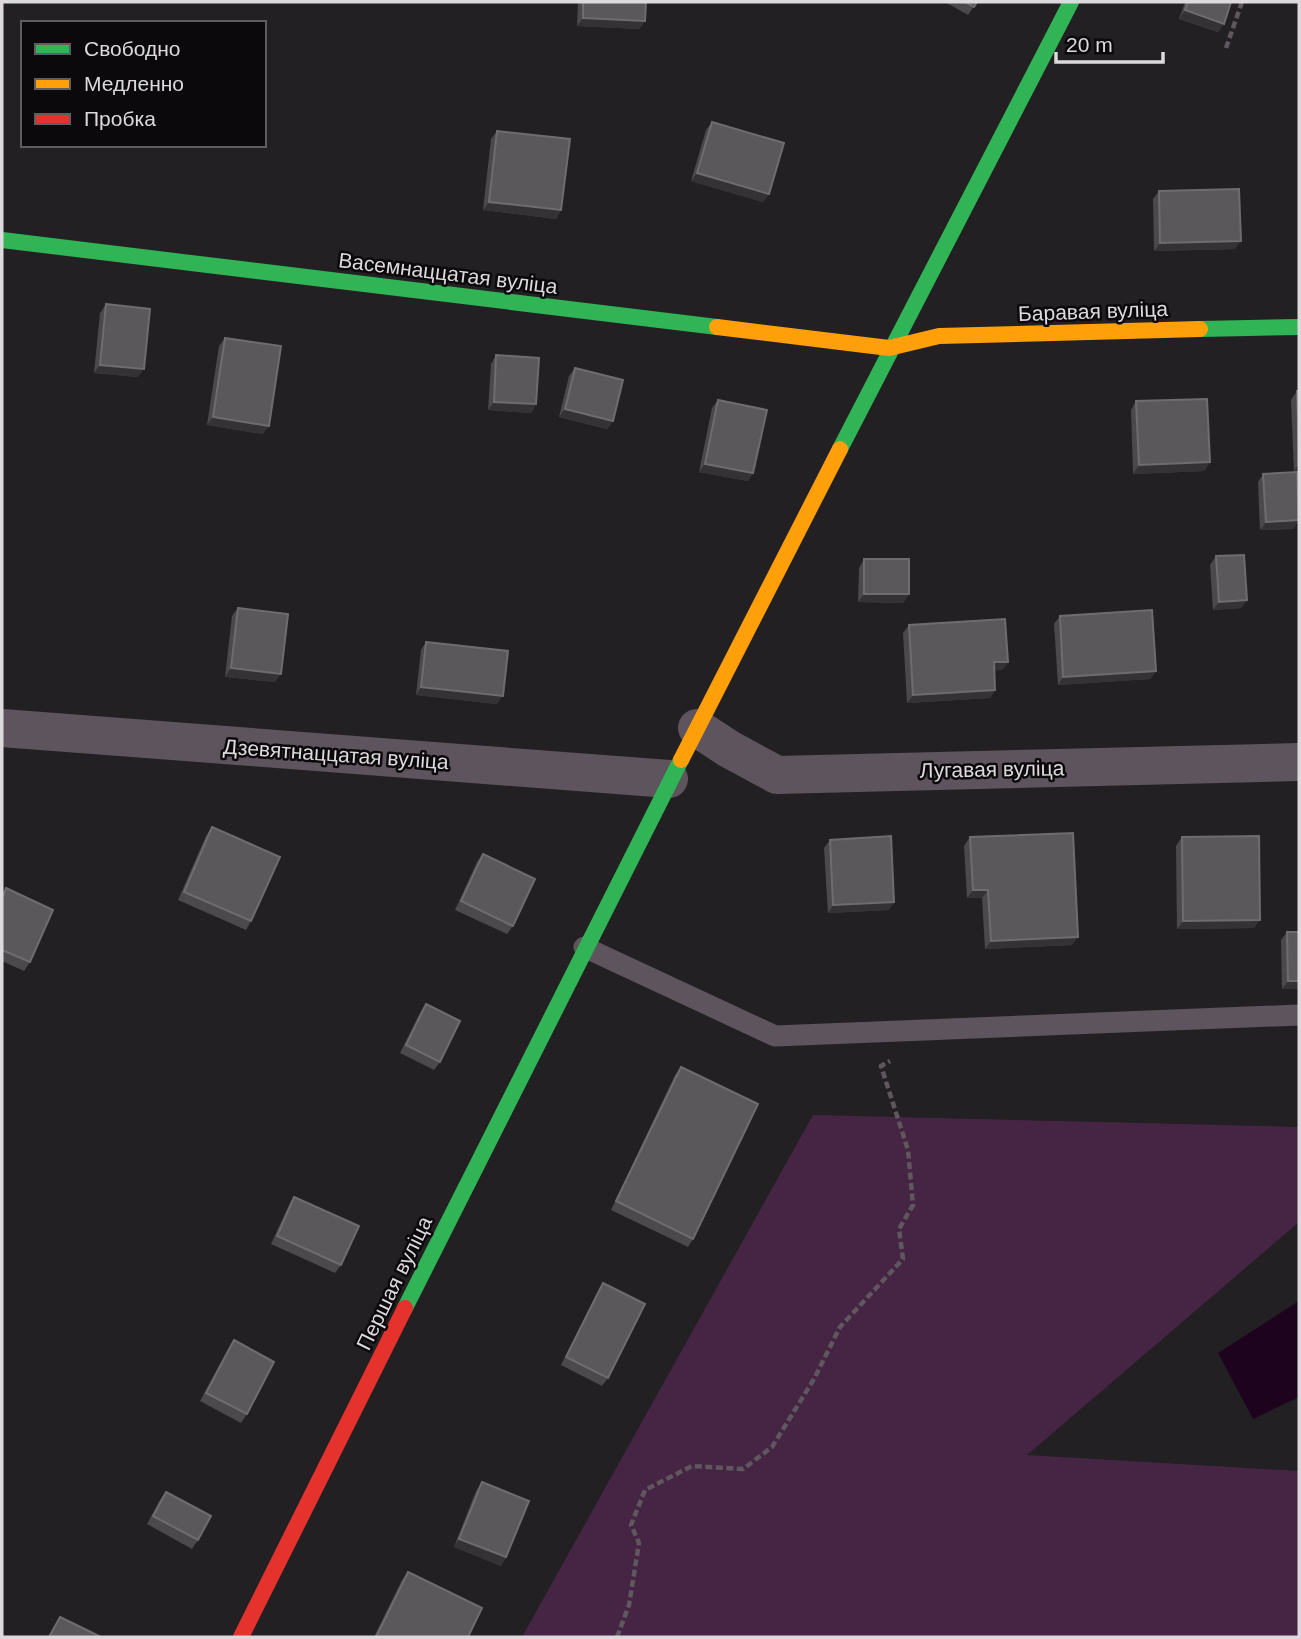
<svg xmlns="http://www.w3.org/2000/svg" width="1301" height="1639" font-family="Helvetica,sans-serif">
<rect width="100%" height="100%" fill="#232023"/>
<polygon fill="#462444" points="813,1115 1299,1127 1299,1222 1027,1455 1299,1471 1299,1637 522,1637"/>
<polygon fill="#1e031e" points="1299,1301 1299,1397 1253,1419 1218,1353"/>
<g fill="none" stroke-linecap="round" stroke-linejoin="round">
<g stroke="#5f575e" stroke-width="4.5" stroke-dasharray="7 3.5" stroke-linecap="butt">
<polyline points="1226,48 1242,2"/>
<polyline points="617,1637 629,1605 639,1543 631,1525 645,1490 692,1466 743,1469 772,1447 814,1379 840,1327 903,1259 899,1229 913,1205 908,1150 881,1066 890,1061"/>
</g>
<polyline stroke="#5e545e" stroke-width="21" points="584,947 775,1036 1299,1015"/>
<g stroke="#5e545e" stroke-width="38">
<polyline points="2,728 669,779"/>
<polyline points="697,728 729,749 777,775 1299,762"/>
</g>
<g stroke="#30b455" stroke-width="16">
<polyline points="2,240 717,327"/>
<polyline points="1200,329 1299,327"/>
<polyline points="840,449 1071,2"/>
<polyline points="405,1308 681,760"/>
</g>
<g stroke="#ff9f0a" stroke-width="16">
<polyline points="717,327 889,348 939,336 1200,329"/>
<polyline points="681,760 840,449"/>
</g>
<polyline stroke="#e5322d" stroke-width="16" points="241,1637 405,1308"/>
</g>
<g fill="#4b494b">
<polygon points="578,2 646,2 645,21 639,29 577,26"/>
<polygon points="945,2 977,2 968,15"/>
<polygon points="1185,2 1231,2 1218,32 1179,19"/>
<polygon points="712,122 769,194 763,202 691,181 706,130"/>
<polygon points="497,131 561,210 556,219 483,210 491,139"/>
<polygon points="1159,191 1235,249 1154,251 1153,199"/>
<polygon points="106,304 138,377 94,373 100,313"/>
<polygon points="225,338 263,434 207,425 219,346"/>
<polygon points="496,355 536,404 531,413 488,410 491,364"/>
<polygon points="575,368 613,421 607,429 559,417 569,376"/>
<polygon points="1297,391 1299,391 1299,470 1294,471 1291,400"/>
<polygon points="718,400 753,473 748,481 699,472 712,408"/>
<polygon points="1136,401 1210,462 1204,471 1133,474 1131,410"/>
<polygon points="1263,474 1299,520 1293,529 1260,530 1258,482"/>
<polygon points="1216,556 1247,600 1241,608 1213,610 1210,565"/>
<polygon points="864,559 909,594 903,603 858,602 859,568"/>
<polygon points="238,608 275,682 225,677 232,616"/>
<polygon points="1060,616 1156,671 1150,679 1058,685 1054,624"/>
<polygon points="909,625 1008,662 1002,670 994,670 995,690 990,698 907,703 903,633"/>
<polygon points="426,642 497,704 416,695 421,650"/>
<polygon points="212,827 251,921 246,930 178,900 206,836"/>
<polygon points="970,837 1072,945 985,949 982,898 967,898 964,846"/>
<polygon points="1182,837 1254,928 1177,929 1176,846"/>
<polygon points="830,840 894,902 889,910 828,913 824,848"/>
<polygon points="483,854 513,926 507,934 455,910 477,862"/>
<polygon points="6,888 30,962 24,971 2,961 2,895"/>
<polygon points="1287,932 1299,989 1282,989 1281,940"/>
<polygon points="426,1004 440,1062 434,1070 400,1053 420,1013"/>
<polygon points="681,1067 693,1239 688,1247 611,1210 675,1075"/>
<polygon points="294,1197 341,1265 335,1273 271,1244 289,1205"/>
<polygon points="603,1283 608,1378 602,1386 561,1365 598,1291"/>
<polygon points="234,1340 247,1414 241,1423 200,1401 228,1349"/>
<polygon points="482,1482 506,1557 501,1566 454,1547 476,1491"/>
<polygon points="166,1492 198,1540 192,1549 147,1524 160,1500"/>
<polygon points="408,1572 468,1637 374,1637 402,1580"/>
<polygon points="60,1617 101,1637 48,1637"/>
</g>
<g fill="#343234">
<polygon points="1185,10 1224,24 1218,32 1179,19"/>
<polygon points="583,18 645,21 639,29 577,26"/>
<polygon points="697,173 769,194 763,202 691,181"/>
<polygon points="489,202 561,210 556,219 483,210"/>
<polygon points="1241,241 1235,249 1154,251 1160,243"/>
<polygon points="100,365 144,369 138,377 94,373"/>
<polygon points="494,402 536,404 531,413 488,410"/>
<polygon points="565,409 613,421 607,429 559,417"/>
<polygon points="213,417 269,426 263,434 207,425"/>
<polygon points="1210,462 1204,471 1133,474 1139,465"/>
<polygon points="1299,463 1299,470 1294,471"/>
<polygon points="705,464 753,473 748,481 699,472"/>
<polygon points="1299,520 1293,529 1260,530 1266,522"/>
<polygon points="864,594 909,594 903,603 858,602"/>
<polygon points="1247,600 1241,608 1213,610 1219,602"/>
<polygon points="994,662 1008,662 1002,670 988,671"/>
<polygon points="231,668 281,674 275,682 225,677"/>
<polygon points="1156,671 1150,679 1058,685 1063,677"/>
<polygon points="421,687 503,696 497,704 416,695"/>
<polygon points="995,690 990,698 907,703 913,695"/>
<polygon points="973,890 988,890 982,898 967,898"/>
<polygon points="894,902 889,910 828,913 833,905"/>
<polygon points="1260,920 1254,928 1177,929 1183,921"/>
<polygon points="1078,937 1072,945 985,949 991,941"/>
<polygon points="1288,981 1299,981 1299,989 1282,989"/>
<polygon points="459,1539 506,1557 501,1566 454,1547"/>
</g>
<g fill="#5b585b" stroke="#6f6c6f" stroke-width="2">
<polygon points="583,2 646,2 645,21 583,18"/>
<polygon points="965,2 977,2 974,7"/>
<polygon points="1188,2 1231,2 1224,24 1185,10"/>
<polygon points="712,122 784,143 769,194 697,173"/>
<polygon points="497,131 570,139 561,210 489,202"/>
<polygon points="1239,189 1241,241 1160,243 1159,191"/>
<polygon points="106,304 150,309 144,369 100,365"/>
<polygon points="225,338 281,346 269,426 213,417"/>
<polygon points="496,355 539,358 536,404 494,402"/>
<polygon points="575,368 623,380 613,421 565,409"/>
<polygon points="1297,391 1299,391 1299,452"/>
<polygon points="1207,399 1210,462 1139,465 1136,401"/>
<polygon points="718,400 767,410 753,473 705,464"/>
<polygon points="1297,472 1299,520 1266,522 1263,474"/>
<polygon points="1244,555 1247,600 1219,602 1216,556"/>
<rect x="864" y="559" width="45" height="35"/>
<polygon points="238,608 288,614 281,674 231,668"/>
<polygon points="1152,610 1156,671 1063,677 1060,616"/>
<polygon points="1005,619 1008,662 994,662 995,690 913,695 909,625"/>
<polygon points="426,642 508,651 503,696 421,687"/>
<polygon points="212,827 280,857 251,921 184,892"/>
<polygon points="1073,833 1078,937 991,941 988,890 973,890 970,837"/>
<polygon points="891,836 894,902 833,905 830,840"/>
<polygon points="1259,836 1260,920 1183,921 1182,837"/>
<polygon points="483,854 535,879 513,926 461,901"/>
<polygon points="6,888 53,910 30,962 2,950 2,898"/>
<polygon points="1287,932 1299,932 1299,981 1288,981"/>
<polygon points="426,1004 460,1021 440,1062 406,1045"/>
<polygon points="681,1067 758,1104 693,1239 616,1201"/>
<polygon points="294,1197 359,1226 341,1265 277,1236"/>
<polygon points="603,1283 645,1304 608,1378 566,1357"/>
<polygon points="234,1340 274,1362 247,1414 206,1393"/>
<polygon points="482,1482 529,1501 506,1557 459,1539"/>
<polygon points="166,1492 211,1516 198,1540 153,1516"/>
<polygon points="408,1572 482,1608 468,1637 376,1637"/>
<polygon points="60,1617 101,1637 49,1637"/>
</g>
<g text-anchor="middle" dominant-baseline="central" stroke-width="5" stroke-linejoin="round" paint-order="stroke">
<g font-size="21" fill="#ddd9dc" stroke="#0c090c">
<text transform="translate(448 273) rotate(7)">Васемнаццатая вуліца</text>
<text transform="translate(1093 311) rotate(-2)">Баравая вуліца</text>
<text transform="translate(336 754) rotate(4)">Дзевятнаццатая вуліца</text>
<text transform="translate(992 769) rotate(-1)">Лугавая вуліца</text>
<text transform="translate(394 1283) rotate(-64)">Першая вуліца</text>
</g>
</g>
<rect width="1301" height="1639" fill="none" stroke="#ddd9dc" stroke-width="7"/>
<rect x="21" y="21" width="245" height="126" fill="#0c090c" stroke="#605c5f" stroke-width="2"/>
<rect x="35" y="44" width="35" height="10" fill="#30b455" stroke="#605c5f" stroke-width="2"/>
<text x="84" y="56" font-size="21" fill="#ddd9dc">Свободно</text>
<rect x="35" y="79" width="35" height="10" fill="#ff9f0a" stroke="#605c5f" stroke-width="2"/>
<text x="84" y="91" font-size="21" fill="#ddd9dc">Медленно</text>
<rect x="35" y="114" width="35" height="10" fill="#e5322d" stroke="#605c5f" stroke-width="2"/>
<text x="84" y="126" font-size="21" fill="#ddd9dc">Пробка</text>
<path d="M1056 52v10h107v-10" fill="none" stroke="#ddd9dc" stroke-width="3.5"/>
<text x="1066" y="52" font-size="21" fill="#ddd9dc" stroke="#0c090c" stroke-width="5" paint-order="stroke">20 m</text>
</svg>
